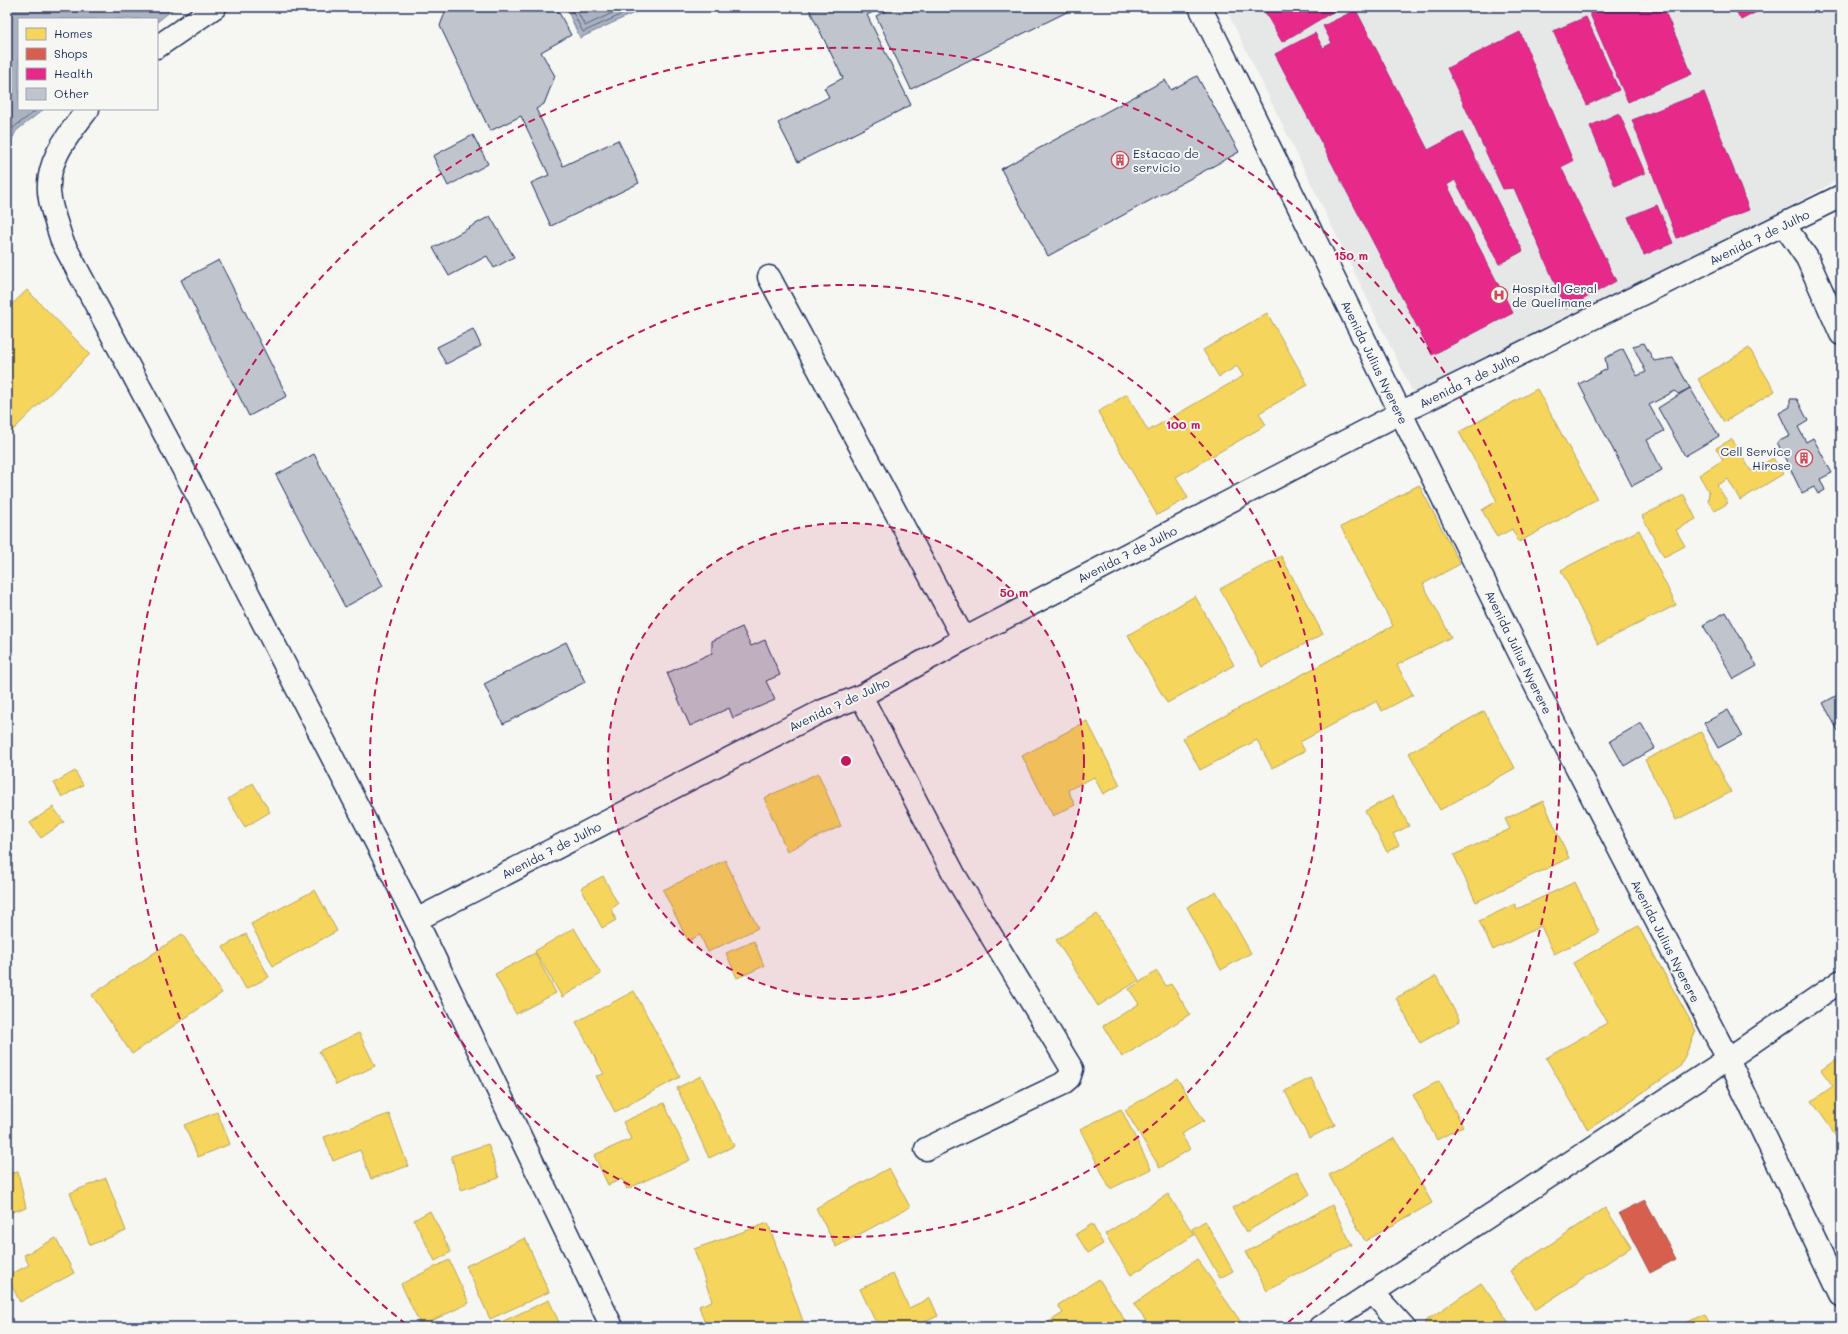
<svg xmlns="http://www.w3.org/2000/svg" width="1848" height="1334" font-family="Mali,sans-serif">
<rect width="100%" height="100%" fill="#f6f6f2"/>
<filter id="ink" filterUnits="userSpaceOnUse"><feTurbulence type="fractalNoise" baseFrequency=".025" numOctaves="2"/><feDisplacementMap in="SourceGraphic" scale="8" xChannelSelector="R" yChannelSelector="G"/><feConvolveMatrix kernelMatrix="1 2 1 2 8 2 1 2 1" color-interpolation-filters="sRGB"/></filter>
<g filter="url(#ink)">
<polygon fill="#e6e7e7" points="1225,7 1841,7 1841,178 1423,413"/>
<g fill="#abb2c0" stroke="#717e99">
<polygon points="7,7 176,7 157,22 157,19 19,19 19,109 44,109 16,131 7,150"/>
<polygon points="566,7 633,7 636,12 580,38"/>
</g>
<g fill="#f6d55c" stroke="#b4a35d">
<polygon points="27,290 90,354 7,436 7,309"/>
<polygon points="1267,313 1308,385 1259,413 1266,425 1176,477 1188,498 1157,515 1098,412 1127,394 1148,431 1243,376 1237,366 1219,377 1203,350"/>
<polygon points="1749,348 1775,391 1724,422 1698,379"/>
<polygon points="1537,389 1597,499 1519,542 1512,529 1497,537 1482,510 1497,501 1459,432"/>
<polygon points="1732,439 1751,471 1773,458 1783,474 1740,500 1728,479 1717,485 1728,503 1715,511 1708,501 1709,492 1699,475 1723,460 1716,448"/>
<polygon points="1419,485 1460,564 1423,584 1451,637 1397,665 1413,695 1382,711 1377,701 1300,742 1305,751 1272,768 1257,740 1200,770 1183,738 1393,626 1341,527"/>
<polygon points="1684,495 1696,519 1676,530 1685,546 1664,557 1642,516"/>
<polygon points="1639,530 1676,605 1598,644 1561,570"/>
<polygon points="1281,556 1323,634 1262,667 1220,589"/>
<polygon points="1195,596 1234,665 1167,703 1128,635"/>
<polygon points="1484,711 1515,768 1440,810 1409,753"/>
<polygon points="1087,721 1120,785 1103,794 1094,777 1068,790 1075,805 1053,816 1022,756"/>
<polygon points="1701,732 1731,792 1676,820 1645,760"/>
<polygon points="75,771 83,785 62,797 54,783"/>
<polygon points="818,773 841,826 787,851 764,798"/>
<polygon points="253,783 270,812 245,827 228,799"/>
<polygon points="1393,796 1409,826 1393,834 1399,845 1387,852 1365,811"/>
<polygon points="1543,801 1569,858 1476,902 1454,855 1510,829 1505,819"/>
<polygon points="53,807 64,822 41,838 30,823"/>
<polygon points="725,860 758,928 708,952 700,935 688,941 663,890"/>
<polygon points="603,876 618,904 611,909 616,920 602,928 581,888"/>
<polygon points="1575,882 1599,932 1554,954 1541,926 1493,950 1479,921 1515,904 1517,909"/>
<polygon points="315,890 337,931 273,966 251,924"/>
<polygon points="1216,891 1251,953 1221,970 1187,907"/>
<polygon points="1097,914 1139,980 1098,1006 1056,940"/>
<polygon points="1638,926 1696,1031 1680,1067 1588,1130 1546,1058 1607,1023 1573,963"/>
<polygon points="574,928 601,974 562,997 535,951"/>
<polygon points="182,934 222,993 132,1054 92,995"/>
<polygon points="246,934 269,977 246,989 223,947"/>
<polygon points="754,941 764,966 737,978 726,953"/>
<polygon points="535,953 556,993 516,1014 495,974"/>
<polygon points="1157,971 1166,986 1171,984 1190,1014 1122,1057 1103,1026 1139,1004 1129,989"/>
<polygon points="1436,976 1460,1021 1420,1043 1396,998"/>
<polygon points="634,991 680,1077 615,1112 596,1076 604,1074 576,1022"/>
<polygon points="359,1033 375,1066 336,1085 319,1051"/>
<polygon points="1841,1056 1841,1143 1812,1101 1833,1086 1821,1070"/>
<polygon points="701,1076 734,1146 709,1158 677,1088"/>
<polygon points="1177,1078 1204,1121 1181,1134 1190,1149 1160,1168 1125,1110"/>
<polygon points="1311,1078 1335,1125 1309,1138 1285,1091"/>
<polygon points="1439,1081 1463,1126 1437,1140 1413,1095"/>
<polygon points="664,1103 690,1160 627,1189 622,1179 608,1185 594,1155 631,1139 623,1122"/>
<polygon points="1121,1109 1151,1169 1110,1189 1080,1129"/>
<polygon points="217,1112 230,1144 198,1157 184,1125"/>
<polygon points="389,1114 408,1166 371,1179 360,1150 333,1161 324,1137"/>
<polygon points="1395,1138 1432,1203 1365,1241 1329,1175"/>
<polygon points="488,1144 499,1178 461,1190 451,1156"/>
<polygon points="889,1168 910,1207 836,1247 816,1208"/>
<polygon points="1297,1171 1310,1194 1246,1232 1232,1208"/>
<polygon points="18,1172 26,1208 7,1213 7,1174"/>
<polygon points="106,1178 126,1231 90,1245 70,1193"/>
<polygon points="1168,1194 1194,1235 1131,1275 1105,1234"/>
<polygon points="1332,1205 1352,1245 1267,1291 1246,1252"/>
<polygon points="1605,1208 1631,1247 1535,1310 1510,1271"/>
<polygon points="430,1211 451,1252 435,1261 414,1220"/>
<polygon points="1205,1221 1233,1271 1220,1278 1192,1229"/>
<polygon points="768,1223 804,1324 796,1327 706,1327 699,1306 712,1301 694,1249"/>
<polygon points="1092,1224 1103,1244 1088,1253 1076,1234"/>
<polygon points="56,1238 74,1273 20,1302 7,1276 29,1265 24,1255"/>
<polygon points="525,1238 549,1292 490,1319 466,1266"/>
<polygon points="1197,1259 1243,1325 1240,1327 1150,1327 1134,1304"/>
<polygon points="449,1260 469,1303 421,1326 401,1284"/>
<polygon points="893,1274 909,1308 930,1298 938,1316 914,1327 878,1327 860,1289"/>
<polygon points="1099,1279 1129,1327 1041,1327 1063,1313 1058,1305"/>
<polygon points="1481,1283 1510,1324 1506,1327 1428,1327 1424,1322"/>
<polygon points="549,1300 561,1327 501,1327 499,1323"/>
<polygon points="1704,1314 1710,1327 1678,1327"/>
<polygon points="279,1323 281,1327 269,1327"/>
</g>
<polygon fill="#d6604d" stroke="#9e5152" points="1645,1200 1676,1259 1650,1273 1619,1213"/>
<g fill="#e7298a" stroke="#aa2b7d">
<polygon points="1262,7 1341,7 1282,42"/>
<polygon points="1587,7 1663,7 1692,74 1628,102"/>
<polygon points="1734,7 1766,7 1741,20"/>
<polygon points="1356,10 1428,150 1462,132 1523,251 1499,264 1455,180 1447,185 1513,313 1432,355 1275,54 1315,33 1323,48 1332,43 1323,26"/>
<polygon points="1586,17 1619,90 1587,105 1553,31"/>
<polygon points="1520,32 1573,161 1561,167 1616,281 1566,309 1514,188 1503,189 1447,68"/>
<polygon points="1704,92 1749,210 1677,238 1632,120"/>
<polygon points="1619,113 1645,173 1615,186 1590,126"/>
<polygon points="1657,205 1673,243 1644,255 1628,217"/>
</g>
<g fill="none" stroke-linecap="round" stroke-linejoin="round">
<g stroke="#556385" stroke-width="1">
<polyline points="570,7 583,32 629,11 630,7"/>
<polyline points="575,7 585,26 625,7"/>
<polyline points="7,141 13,128 38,109"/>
</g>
</g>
<g fill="#c0c4cd" stroke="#1b2f5e">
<polygon points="447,7 556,7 571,35 541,52 555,76 544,104 536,109 563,166 618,140 639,183 551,226 531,183 549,175 521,116 490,131 440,26"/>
<polygon points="808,7 883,7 867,15 911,105 798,162 778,123 829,97 824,88 843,78"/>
<polygon points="894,7 1077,7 911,89 876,16"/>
<polygon points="1197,76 1239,152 1048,256 1001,169 1165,80 1171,90"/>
<polygon points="473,135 488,164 448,186 433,156"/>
<polygon points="490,216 514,257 494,268 487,256 449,276 433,248"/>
<polygon points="219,260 287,396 249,416 181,280"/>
<polygon points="473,329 481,346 446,364 437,347"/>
<polygon points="1644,343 1654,361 1673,358 1690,388 1678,394 1675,391 1649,405 1664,431 1647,440 1662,470 1632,486 1579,384 1607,369 1605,358 1623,349 1637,376 1646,372 1633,346"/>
<polygon points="1690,388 1719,436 1685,456 1658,408"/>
<polygon points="1790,399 1797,399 1808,421 1798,427 1806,442 1813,438 1832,473 1820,479 1825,490 1818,494 1814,487 1802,493 1777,442 1790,436 1779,413 1790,407"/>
<polygon points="314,454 383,586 345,607 276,475"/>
<polygon points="1726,612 1757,666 1734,679 1703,625"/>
<polygon points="742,627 751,646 765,640 780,675 766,681 775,700 733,718 729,708 690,726 667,673 712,653 712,641"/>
<polygon points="566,642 585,682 503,724 484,684"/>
<polygon points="1841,693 1841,736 1823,703"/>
<polygon points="1728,710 1742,735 1718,748 1704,723"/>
<polygon points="1641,723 1655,748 1624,766 1610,741"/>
</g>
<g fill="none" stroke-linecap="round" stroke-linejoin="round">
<defs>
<g id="minor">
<polyline points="1200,7 1560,735 1728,1059 1841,1295"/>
<polyline points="157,47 215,7"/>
<path d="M88,109C68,135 43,164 50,199C52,213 58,227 62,241L212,523L416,920L612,1327"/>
<polyline points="1784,225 1807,258 1841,334"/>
<polyline points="769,277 964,639"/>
<polyline points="861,696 955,876 1072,1069 1069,1078 1062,1084 926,1149"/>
<polyline points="416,920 820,712 861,696 964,639 1400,413 1841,196"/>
<polyline points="1372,1292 1404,1327"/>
<polyline points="1320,1327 1728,1059 1841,981"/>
</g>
</defs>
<use href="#minor" stroke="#1b2f5e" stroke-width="25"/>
<use href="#minor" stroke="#f6f6f2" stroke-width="22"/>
</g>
</g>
<circle cx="846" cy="761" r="238" fill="#c2185b" fill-opacity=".12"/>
<g fill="none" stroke="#c2185b" stroke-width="2" stroke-dasharray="7 5">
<circle cx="846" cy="761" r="238"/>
<circle cx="846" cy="761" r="476"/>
<path d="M406 1324A714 714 0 1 1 1286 1324"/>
</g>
<defs>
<symbol id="building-ring" viewBox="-11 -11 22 22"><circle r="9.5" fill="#f6f6f2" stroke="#d1495b" stroke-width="1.5"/><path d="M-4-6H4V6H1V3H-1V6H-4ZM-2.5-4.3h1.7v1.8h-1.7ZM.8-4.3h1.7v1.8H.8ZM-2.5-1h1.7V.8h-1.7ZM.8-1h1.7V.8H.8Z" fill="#d1495b"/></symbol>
<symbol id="hospital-ring" viewBox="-11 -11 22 22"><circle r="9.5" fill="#f6f6f2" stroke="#d1495b" stroke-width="1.5"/><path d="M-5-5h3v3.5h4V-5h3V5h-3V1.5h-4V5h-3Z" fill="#d1495b"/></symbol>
</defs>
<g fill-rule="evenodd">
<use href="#building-ring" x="1110" y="150" width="20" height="20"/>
<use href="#hospital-ring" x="1489" y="285" width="20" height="20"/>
<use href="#building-ring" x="1794" y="448" width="20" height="20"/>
</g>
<g text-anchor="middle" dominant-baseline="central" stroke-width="4" stroke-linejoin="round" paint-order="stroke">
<g font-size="12" fill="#1b2f5e" stroke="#f6f6f2" text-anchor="start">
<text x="1133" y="153">Estacao de<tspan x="1133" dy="14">servicio</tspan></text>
<text x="1512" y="288">Hospital Geral<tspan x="1512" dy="14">de Quelimane</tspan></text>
<text x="1791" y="451" text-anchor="end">Cell Service<tspan x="1791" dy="14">Hirose</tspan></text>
</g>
<g font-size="12" fill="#1b2f5e" stroke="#f6f6f2">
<text transform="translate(1759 237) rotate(-26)">Avenida 7 de Julho</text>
<text transform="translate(1375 362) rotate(64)">Avenida Julius Nyerere</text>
<text transform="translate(1469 380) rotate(-26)">Avenida 7 de Julho</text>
<text transform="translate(1127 554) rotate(-27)">Avenida 7 de Julho</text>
<text transform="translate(1519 652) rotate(64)">Avenida Julius Nyerere</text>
<text transform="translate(839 704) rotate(-25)">Avenida 7 de Julho</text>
<text transform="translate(551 850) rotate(-27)">Avenida 7 de Julho</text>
<text transform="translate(1666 941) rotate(63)">Avenida Julius Nyerere</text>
</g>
</g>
<circle cx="846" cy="761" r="6" fill="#c2185b" stroke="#f6f6f2" stroke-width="2"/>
<g font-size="12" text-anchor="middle" font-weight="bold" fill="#c2185b" stroke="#f6f6f2" stroke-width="4" stroke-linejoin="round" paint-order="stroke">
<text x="1351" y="260">150 m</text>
<text x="1183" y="429">100 m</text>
<text x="1014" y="597">50 m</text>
</g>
<rect width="1848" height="1334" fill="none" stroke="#f6f6f2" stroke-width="24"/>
<rect x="12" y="12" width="1824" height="1310" fill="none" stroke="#1b2f5e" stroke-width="1.5" filter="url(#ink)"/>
<rect x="18" y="18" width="140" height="92" fill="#f6f6f2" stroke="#9ea6b7"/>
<rect x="26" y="28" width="20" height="12" fill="#f6d55c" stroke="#9ea6b7"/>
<text x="54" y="38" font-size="12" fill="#1b2f5e">Homes</text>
<rect x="26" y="48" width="20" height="12" fill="#d6604d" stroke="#9ea6b7"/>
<text x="54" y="58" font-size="12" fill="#1b2f5e">Shops</text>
<rect x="26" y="68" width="20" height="12" fill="#e7298a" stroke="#9ea6b7"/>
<text x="54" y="78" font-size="12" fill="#1b2f5e">Health</text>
<rect x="26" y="88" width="20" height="12" fill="#c0c4cd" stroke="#9ea6b7"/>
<text x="54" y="98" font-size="12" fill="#1b2f5e">Other</text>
</svg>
